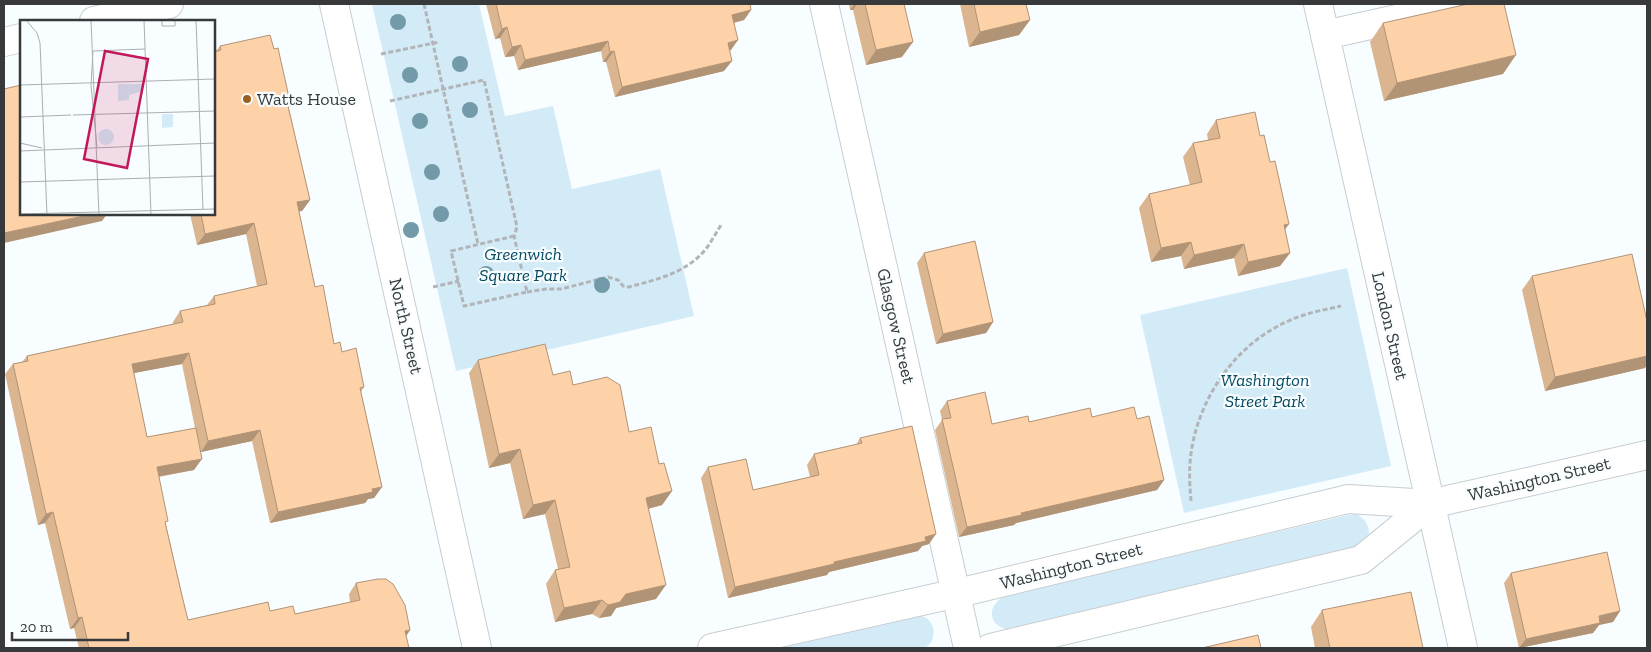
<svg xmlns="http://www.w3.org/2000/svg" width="1651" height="652" font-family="'Zilla Slab',serif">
<rect width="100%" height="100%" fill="#f8fdff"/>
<g fill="#d3ebf7">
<polygon points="372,4 479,4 505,116 553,106 572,189 660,169 694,316 456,371"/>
<polygon points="1347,268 1391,466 1184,513 1140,315"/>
<path d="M1357,514C1373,525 1373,539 1356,548L1013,630C989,629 984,607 1005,596L1348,515Z"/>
<path d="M913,616C915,616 918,615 921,616C936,619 938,641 925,648H775Z"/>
</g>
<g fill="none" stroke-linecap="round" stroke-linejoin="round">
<defs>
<g id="minor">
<polyline points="334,4 477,648"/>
<polyline points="824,4 968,648"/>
<polyline points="1318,4 1463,648"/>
<polyline points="94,21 169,4"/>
<polyline points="1325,35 1464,4"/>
<polyline points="4,42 21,38"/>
<polyline points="712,648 975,589 1348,499 1430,504 1647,455"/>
<polyline points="990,648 1361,560 1430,504"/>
</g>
</defs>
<use href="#minor" stroke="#c8cdd0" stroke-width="30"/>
<g stroke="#b1b5b7" stroke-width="3" stroke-dasharray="5 2.5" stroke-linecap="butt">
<polyline points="424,4 478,244"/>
<polyline points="381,54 439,42"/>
<polyline points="390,101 484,80 517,227 514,236 527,292 464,306 451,251 514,236"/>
<polyline points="433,287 459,281"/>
<path d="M527,292L546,289H561L608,277L618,280L623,286L629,287C658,279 686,273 706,249C711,242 716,233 721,225"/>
<path d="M1191,501C1190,489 1189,476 1190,463C1195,398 1240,335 1304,315C1316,311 1329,309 1341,306"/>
</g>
<use href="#minor" stroke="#fff" stroke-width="28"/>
</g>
<g fill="#739aa9">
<circle cx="398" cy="22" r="8"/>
<circle cx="460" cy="64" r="8"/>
<circle cx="410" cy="75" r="8"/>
<circle cx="470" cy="110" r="8"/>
<circle cx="420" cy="121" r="8"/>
<circle cx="432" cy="172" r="8"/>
<circle cx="441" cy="214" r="8"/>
<circle cx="411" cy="230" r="8"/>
<circle cx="486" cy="274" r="8"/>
<circle cx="602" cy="285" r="8"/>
</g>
<g fill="#dab590" fill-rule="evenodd">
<polygon points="486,4 750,4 751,10 744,20 734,23 731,50 729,50 724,71 615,97 606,62 603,62 601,51 518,70 514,56 505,57 500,38 495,39"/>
<polygon points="849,4 904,4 902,57 866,65 853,10 850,10"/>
<polygon points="960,4 1026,4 1030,20 1019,35 969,47"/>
<polygon points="1383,23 1503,74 1384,101 1370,42"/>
<path d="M220,46L289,109L310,200L302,211H299L315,287L334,344L342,352L364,387L361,392L382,487L374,498L368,499L365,503L270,523L252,441L201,452L197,434L194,470L159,477L166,525L188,620L270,611L295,614L350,602L349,594L356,583L410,630L406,636L409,648H79L74,628L70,629L45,523L38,525L5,374L13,364L22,362L27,356L173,324V322L180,311L207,305L214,296L257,286L246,234L197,245L190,214H214L215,52ZM182,364L195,428L147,437L133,373Z"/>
<polygon points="1216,120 1260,136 1285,230 1290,253 1280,266 1238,276 1234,258 1184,269 1181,256 1151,262 1139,208 1149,194 1190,185 1183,157 1193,143 1208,140 1207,134"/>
<polygon points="924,253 993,322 986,333 936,344 917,263"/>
<polygon points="1532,276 1645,368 1545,391 1522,290"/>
<polygon points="478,360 553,375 573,385 629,432 659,464 672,491 662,505 648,509 656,599 616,608 611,616 599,618 592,614 555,622 546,584 555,570 558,569 545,514 523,519 510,463 489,468 469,373"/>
<polygon points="947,401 992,424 1092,417 1137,419 1164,480 1157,490 1016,523 1014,525 959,537 935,430 942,420 940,411"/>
<polygon points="860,438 929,544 922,546 918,551 829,572 827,575 728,598 701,478 708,467 753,490 810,477 807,465 814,454 856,445"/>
<polygon points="1511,573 1620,611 1613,622 1599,625 1593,633 1519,648 1504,583"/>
<polygon points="1322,610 1423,648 1315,648 1311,627"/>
</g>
<g fill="#b19376">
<polygon points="855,4 857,4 853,10 850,10"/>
<polygon points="751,10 744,20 725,25 732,15"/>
<polygon points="1030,20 1019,35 969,47 980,32"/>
<polygon points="507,27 500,38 495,39 502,29"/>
<polygon points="738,40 731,50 720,53 728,43"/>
<polygon points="608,41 601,51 518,70 525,60"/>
<polygon points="913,42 902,57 866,65 876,50"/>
<polygon points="521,45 514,56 505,57 512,47"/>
<polygon points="614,51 606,62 603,62 610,52"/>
<polygon points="1516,55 1503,74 1384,101 1397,83"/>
<polygon points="732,61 724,71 615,97 622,87"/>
<polygon points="310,200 302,211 289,213 297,202"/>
<polygon points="93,214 107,214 102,221 4,243 4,233"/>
<polygon points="254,223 246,234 197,245 205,234"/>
<polygon points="1289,224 1279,238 1284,225"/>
<polygon points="1191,242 1181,256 1151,262 1161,248"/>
<polygon points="1244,244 1234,258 1184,269 1194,255"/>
<polygon points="1290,253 1280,266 1238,276 1248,262"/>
<polygon points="993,322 986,333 936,344 943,334"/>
<polygon points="189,353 182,364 124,375 132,364"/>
<polygon points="1647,356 1647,365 1645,368 1545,391 1555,377"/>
<polygon points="260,430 252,441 201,452 208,441"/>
<polygon points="520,449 510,463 489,468 499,454"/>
<polygon points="202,459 194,470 149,478 157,467"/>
<polygon points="1164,480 1157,490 1016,523 1014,525 959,537 967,527 1021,513"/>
<polygon points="382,487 374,498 368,499 365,503 270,523 278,512"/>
<polygon points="672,491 662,505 636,512 646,498"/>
<polygon points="555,500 545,514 523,519 533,505"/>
<polygon points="53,512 45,523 38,525 46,514"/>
<polygon points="936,534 929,544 922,546 918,551 829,572 827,575 728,598 735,587 834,562"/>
<polygon points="666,585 656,599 616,608 611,616 599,618 608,605 626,594"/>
<polygon points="602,600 592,614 555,622 564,608"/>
<polygon points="1620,611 1613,622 1599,625 1593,633 1519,648 1526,639 1599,616"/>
<polygon points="82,617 74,628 70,629 78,618"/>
<polygon points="410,630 403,641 405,631"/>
</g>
<g fill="#fdd2a8" stroke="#b19376">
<polygon points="496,4 750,4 751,10 732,15 738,40 728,43 732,61 622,87 614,51 610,52 608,41 525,60 521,45 512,47 507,27 502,29"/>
<polygon points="865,4 904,4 913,42 876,50"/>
<polygon points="974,4 1026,4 1030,20 980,32"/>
<polygon points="1468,4 1504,4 1516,55 1397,83 1383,23"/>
<polygon points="270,35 274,49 278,48 291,106 288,106 310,200 297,202 315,287 323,285 334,344 340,342 342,352 356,348 364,387 360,388 382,487 372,489 373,492 278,512 260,430 208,441 189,353 132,364 147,437 196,428 202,459 157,467 168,521 165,522 182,596 188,620 268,602 270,611 293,606 295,614 360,600 356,583 378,579 386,579 393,584 405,605 410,630 405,631 409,648 89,648 82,617 78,618 53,512 46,514 13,364 28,361 27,356 183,322 180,311 215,304 214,296 267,284 254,223 205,234 201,214 214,214 214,52 221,50 220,46"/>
<polygon points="21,85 21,214 93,214 4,233 4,89"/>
<polygon points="1255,112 1260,136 1264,135 1270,162 1275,161 1289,224 1284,225 1290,253 1248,262 1244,244 1194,255 1191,242 1161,248 1149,194 1202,182 1193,143 1220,138 1216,120"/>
<polygon points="975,241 993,322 943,334 924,253"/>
<polygon points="1632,254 1647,321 1647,356 1555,377 1532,276"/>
<polygon points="545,344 553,375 570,371 573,385 607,377 620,385 629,432 651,427 659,464 664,463 672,491 646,498 666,585 626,594 620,602 608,605 602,600 564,608 555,570 570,567 555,500 533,505 520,449 499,454 478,360"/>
<polygon points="985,392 992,424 1028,416 1029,422 1090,408 1092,417 1134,407 1137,419 1149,416 1164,480 1021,513 1022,515 967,527 942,419 951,418 947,401"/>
<polygon points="912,426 936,534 925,537 926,541 834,562 834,564 735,587 708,467 746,459 753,490 819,475 814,454 862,443 860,438"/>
<polygon points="1607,552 1620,611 1599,616 1600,623 1526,639 1511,573"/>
<polygon points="1411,592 1423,648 1330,648 1322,610"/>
<polygon points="1258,635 1261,648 1202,648"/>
</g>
<circle fill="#9a611e" stroke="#f8fdff" stroke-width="2" cx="247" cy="99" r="5"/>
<g text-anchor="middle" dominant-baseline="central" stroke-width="4.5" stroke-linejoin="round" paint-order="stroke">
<g font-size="18" fill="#37393b" stroke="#f8fdff" text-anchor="start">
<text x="257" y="99">Watts House</text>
</g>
<g font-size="18" font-style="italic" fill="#064962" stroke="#f8fdff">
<text x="523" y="254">Greenwich<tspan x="523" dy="21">Square Park</tspan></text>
<text x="1265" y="380">Washington<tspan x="1265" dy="21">Street Park</tspan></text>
</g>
<g font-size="18" fill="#37393b" stroke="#f8fdff">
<text transform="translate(406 326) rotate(77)">North Street</text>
<text transform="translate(896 326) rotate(77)">Glasgow Street</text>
<text transform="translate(1390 326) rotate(77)">London Street</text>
<text transform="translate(1539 479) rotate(-13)">Washington Street</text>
<text transform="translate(1071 566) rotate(-14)">Washington Street</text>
</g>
</g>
<g transform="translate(20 20)">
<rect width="195" height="195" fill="#f8fdff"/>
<path d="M123,64V71L109,75V80L98,81V64ZM142,94H153V107L142,108ZM78 117a8 8 0 1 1 16 0a8 8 0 1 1-16 0Z" fill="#d3ebf7"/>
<path fill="none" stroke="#abafb1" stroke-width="1" d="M6,0L17,13L20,23L27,195M71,0L79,195M124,0L131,195M142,0V6H155V0M176,0L183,190M73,31L71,65L77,127M73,31L125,29M0,65L195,59M53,95L195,91M0,97L51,95M0,123L22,128M0,131L195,123M0,162L195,156M0,194L195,189"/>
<path fill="#c2185b" fill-opacity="0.15" stroke="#c2185b" stroke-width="2.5" d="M85,31L128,39L107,148L64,139Z"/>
<rect width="195" height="195" fill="none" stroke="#37393b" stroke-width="2.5"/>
</g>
<rect width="1651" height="652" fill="none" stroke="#37393b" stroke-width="10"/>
<path d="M12 632v8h116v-8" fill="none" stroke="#37393b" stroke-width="2.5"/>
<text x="20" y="632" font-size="15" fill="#37393b" stroke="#f8fdff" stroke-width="4" paint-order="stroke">20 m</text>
</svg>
